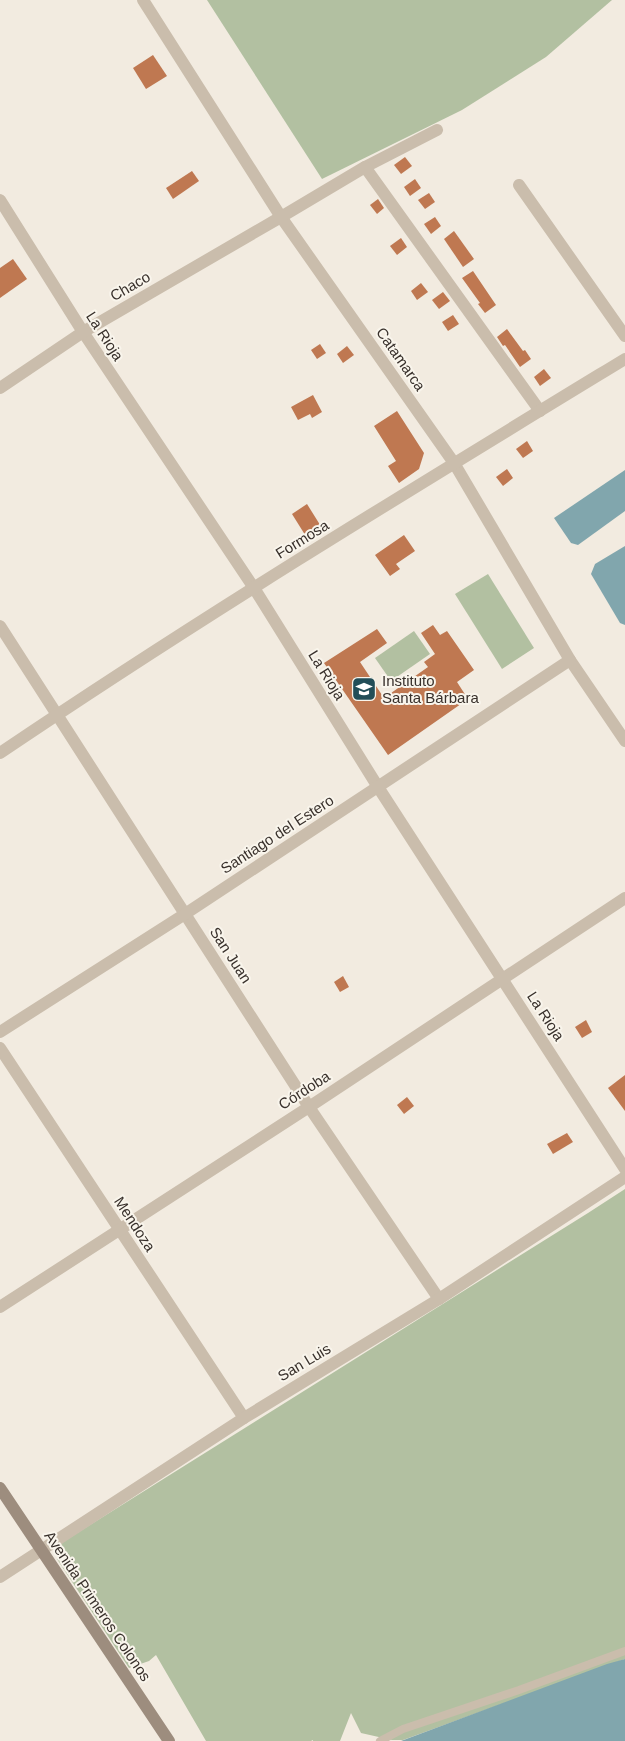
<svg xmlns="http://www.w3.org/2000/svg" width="625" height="1741" font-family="Arial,sans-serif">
<rect width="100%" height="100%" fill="#f2ebe0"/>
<g fill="#b2c0a1">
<polygon points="207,0 612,0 546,57 462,110 322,179"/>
<polygon points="488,574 534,648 502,669 455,594"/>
<polygon points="414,631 430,654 391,681 375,658"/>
<polygon points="625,1189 625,1659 403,1740 392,1740 361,1733 351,1713 340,1741 313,1741 313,1740 311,1741 206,1741 156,1655 149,1661 129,1668 57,1559 58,1545 588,1213"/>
</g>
<g fill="#81a6ad">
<polygon points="625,470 625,511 578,545 571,543 554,518"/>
<polygon points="625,546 625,625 620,623 591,574 595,564"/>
<polygon points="625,1659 625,1741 401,1741 607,1664"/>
</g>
<g fill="#bf7851">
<polygon points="153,55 167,76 146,89 133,68"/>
<polygon points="405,157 412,166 401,174 394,165"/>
<polygon points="192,171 199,181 173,199 166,188"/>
<polygon points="415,179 421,188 410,196 404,187"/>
<polygon points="429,193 435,202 425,209 418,200"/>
<polygon points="378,199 384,208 377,214 370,205"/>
<polygon points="435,217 441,226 431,234 424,224"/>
<polygon points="454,231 474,259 463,267 444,239"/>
<polygon points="401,238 407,247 397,255 390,246"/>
<polygon points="13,259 27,279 0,298 0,268"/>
<polygon points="473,271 496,305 485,313 478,304 480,303 462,278"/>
<polygon points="421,283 428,292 417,300 411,291"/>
<polygon points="443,292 450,301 439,309 432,300"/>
<polygon points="453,315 459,324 448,331 442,322"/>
<polygon points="507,329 523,351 525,350 531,359 520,367 505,345 503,346 497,337"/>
<polygon points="320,344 326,353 317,359 311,350"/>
<polygon points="347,346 354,355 343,363 337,354"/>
<polygon points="544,369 551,378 540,386 534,377"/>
<polygon points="313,395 322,412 312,418 310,414 298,420 291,407"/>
<polygon points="397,411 424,453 419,469 399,483 388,466 396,461 374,426"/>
<polygon points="527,441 533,451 523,458 516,449"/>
<polygon points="507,469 513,478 503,486 496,477"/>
<polygon points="307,504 322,528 307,538 292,514"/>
<polygon points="404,535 415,551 396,564 400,569 390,576 375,555"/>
<polygon points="433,625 440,635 447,631 474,670 457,682 468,699 388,755 324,663 377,629 387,643 360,662 384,698 428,667 424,662 435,654 421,633"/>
<polygon points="343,976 349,987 340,992 334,982"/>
<polygon points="586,1020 592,1032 582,1038 575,1027"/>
<polygon points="625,1075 625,1111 608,1088"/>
<polygon points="407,1097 414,1106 404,1114 397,1105"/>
<polygon points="567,1133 573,1142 553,1154 547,1144"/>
</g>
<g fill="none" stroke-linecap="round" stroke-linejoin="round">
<polyline stroke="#cabdac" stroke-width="8" points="380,1741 403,1729 519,1690 625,1651"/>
<g stroke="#cabdac" stroke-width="12">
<polyline points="143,0 281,217 454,463 570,660 625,741"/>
<polyline points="365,167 437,130"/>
<polyline points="519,185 625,336"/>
<polyline points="0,200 83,332 254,588 378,787 625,1169"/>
<polyline points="0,388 83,332 281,217 365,167 540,411"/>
<polyline points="0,626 309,1107 439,1299"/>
<path d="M0,753C204,615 415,487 625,359"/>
<polyline points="0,1032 185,914 570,660"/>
<polyline points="0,1048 244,1418"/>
<polyline points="0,1307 309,1107 625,898"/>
<polyline points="0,1577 244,1418 439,1299 625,1177"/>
</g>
<polyline stroke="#9d8d7e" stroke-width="12" points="0,1488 169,1741"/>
</g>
<defs>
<symbol id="school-square" viewBox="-11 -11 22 22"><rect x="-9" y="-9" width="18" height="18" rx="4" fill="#224e58" stroke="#f9f5ec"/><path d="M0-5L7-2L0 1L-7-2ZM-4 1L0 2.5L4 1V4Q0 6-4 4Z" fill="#fff"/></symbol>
</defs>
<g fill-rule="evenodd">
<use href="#school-square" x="350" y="675" width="28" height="28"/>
</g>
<g text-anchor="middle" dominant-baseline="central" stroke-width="4" stroke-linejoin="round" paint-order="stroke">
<g font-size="15" fill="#38302b" stroke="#f9f5ec">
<text transform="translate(130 286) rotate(-30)">Chaco</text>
<text transform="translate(105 336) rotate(57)">La Rioja</text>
<text transform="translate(401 359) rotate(55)">Catamarca</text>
<text transform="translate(302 539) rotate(-32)">Formosa</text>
<text transform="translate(327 675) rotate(58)">La Rioja</text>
<text transform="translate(277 834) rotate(-33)">Santiago del Estero</text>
<text transform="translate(231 955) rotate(57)">San Juan</text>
<text transform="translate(546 1016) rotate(57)">La Rioja</text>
<text transform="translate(304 1090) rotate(-33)">Córdoba</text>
<text transform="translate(135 1224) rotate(57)">Mendoza</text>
<text transform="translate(304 1362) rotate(-31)">San Luis</text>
<text transform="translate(98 1606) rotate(56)">Avenida Primeros Colonos</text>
</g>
<g font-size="15" fill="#38302b" stroke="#f9f5ec" text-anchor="start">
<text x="382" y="680">Instituto<tspan x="382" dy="17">Santa Bárbara</tspan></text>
</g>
</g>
</svg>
